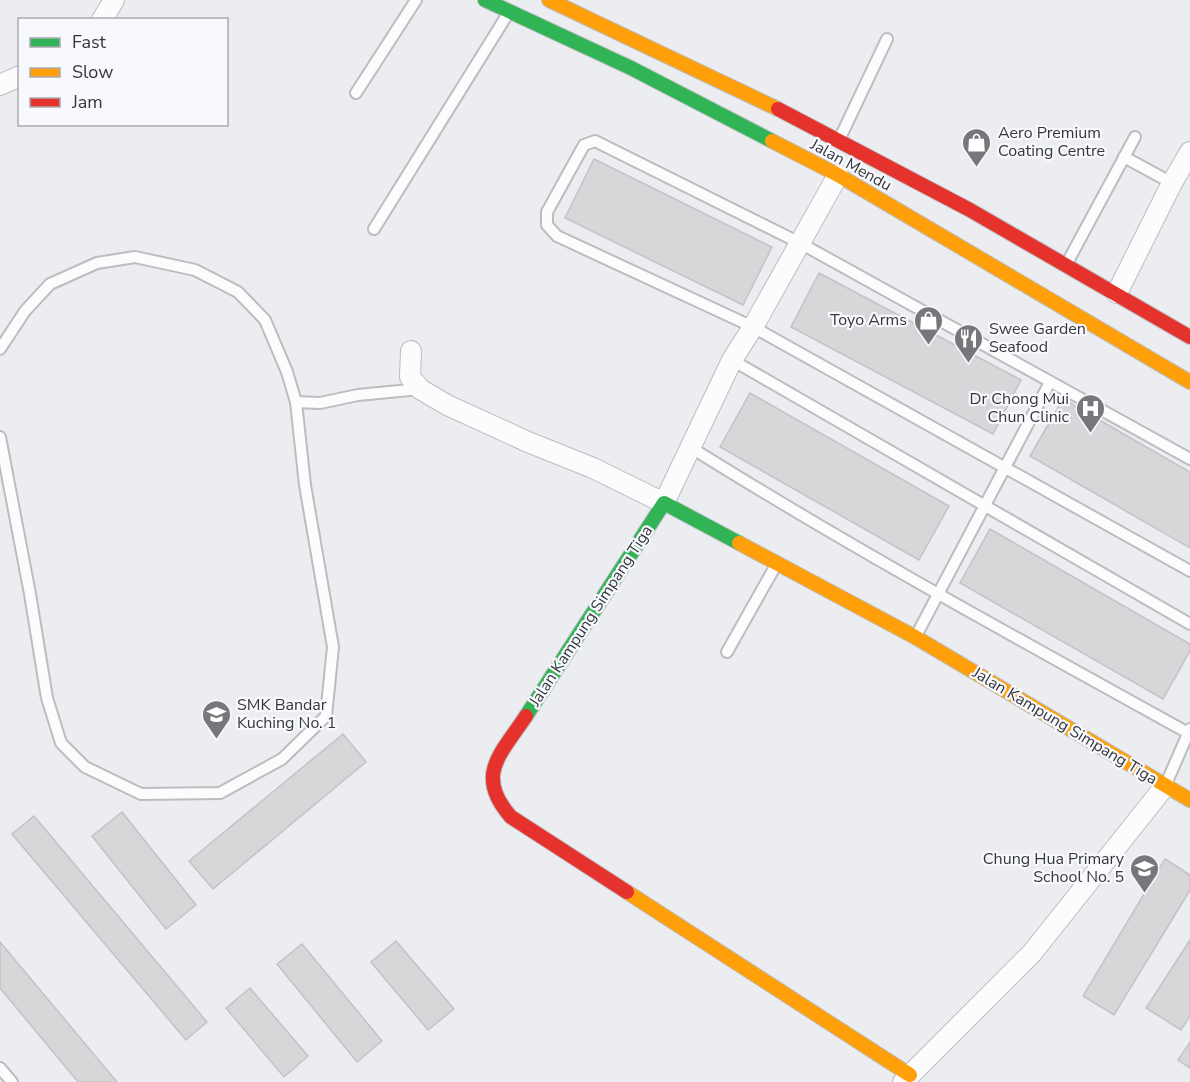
<svg xmlns="http://www.w3.org/2000/svg" width="1190" height="1082" font-family="'Nunito Sans',sans-serif">
<rect width="100%" height="100%" fill="#ebedf1"/>
<g fill="#d7d6d8" stroke="#c3c2c4" stroke-width="1.5">
<polygon points="594,159 772,247 743,305 565,218"/>
<polygon points="819,273 1021,380 993,434 791,327"/>
<polygon points="750,393 949,506 919,560 720,447"/>
<polygon points="1063,399 1190,472 1190,548 1030,456"/>
<polygon points="990,529 1190,644 1190,651 1163,699 960,583"/>
<polygon points="343,734 366,762 213,889 189,861"/>
<polygon points="122,812 196,905 166,929 92,836"/>
<polygon points="34,816 207,1022 186,1040 12,834"/>
<polygon points="1165,859 1190,875 1190,890 1114,1015 1083,996"/>
<polygon points="1190,940 1190,1016 1181,1030 1146,1008"/>
<polygon points="396,941 454,1009 428,1030 371,962"/>
<polygon points="0,942 117,1082 78,1082 0,988"/>
<polygon points="302,944 382,1041 357,1062 277,964"/>
<polygon points="250,988 308,1056 284,1077 226,1008"/>
<polygon points="1190,1042 1190,1068 1178,1060"/>
</g>
<g fill="none" stroke-linecap="round" stroke-linejoin="round">
<defs>
<g id="lane">
<polyline points="356,93 416,0"/>
<polyline points="839,140 887,39"/>
<polyline points="1124,157 1172,183"/>
<polyline points="374,229 509,12"/>
<polyline points="1066,265 1135,137"/>
<polyline points="0,349 25,311 50,284 97,263 135,257 195,270 238,292 265,320 287,372 296,402 305,485 333,647 326,716 282,759 220,793 141,794 85,767 61,743 47,698 30,594 0,437"/>
<polyline points="732,360 1190,624"/>
<polyline points="296,402 320,403 358,395 420,389"/>
<path d="M690,447C853,549 1022,641 1190,734"/>
<polyline points="1190,459 800,243 595,141 584,145 547,212 547,225 557,236 753,327 1190,571"/>
<polyline points="916,636 1050,382"/>
<polyline points="727,652 776,565"/>
<polyline points="1166,784 1190,729"/>
<polyline points="0,1068 12,1082"/>
</g>
<g id="street">
<polyline points="102,20 114,0"/>
<polyline points="0,85 20,76"/>
<polyline points="1117,293 1172,183 1190,152"/>
<polyline points="411,351 410,377 420,389 447,405 528,442 593,468 664,503 732,360 753,327 838,175"/>
<polyline points="903,1082 1032,953 1165,786"/>
</g>
<g id="fast">
<polyline points="485,0 631,68 772,141"/>
<polyline points="526,716 664,503 739,543"/>
</g>
<g id="slow">
<polyline points="549,0 778,109"/>
<polyline points="772,141 838,175 1190,382"/>
<polyline points="739,543 915,637 1190,800"/>
<polyline points="627,892 910,1075"/>
</g>
<g id="jam">
<polyline points="778,109 970,210 1190,337"/>
<path d="M526,716C501,754 474,775 511,817L627,892"/>
</g>
</defs>
<use href="#lane" stroke="#bcbdc0" stroke-width="14"/>
<use href="#street" stroke="#bcbdc0" stroke-width="22"/>
<use href="#fast" stroke="#bcbdc0" stroke-width="16"/>
<use href="#slow" stroke="#bcbdc0" stroke-width="16"/>
<use href="#jam" stroke="#bcbdc0" stroke-width="16"/>
<use href="#lane" stroke="#fcfcfd" stroke-width="10"/>
<use href="#street" stroke="#fcfcfd" stroke-width="20"/>
<use href="#fast" stroke="#30b455" stroke-width="14"/>
<use href="#slow" stroke="#ff9f0a" stroke-width="14"/>
<use href="#jam" stroke="#e5322d" stroke-width="14"/>
</g>
<defs>
<symbol id="shop-pin" viewBox="-11 -11 22 30"><path d="M0 17L-7.5 6A9.5 9.5 0 1 1 7.5 6Z" fill="#75777a" stroke="#f7f9ff"/><path d="M-5-2.5h2.3a2.7 3.5 0 0 1 5.4 0H5L5.5 6h-11ZM-1.5-2.5h3a1.5 2.3 0 0 0-3 0Z" fill="#fff"/></symbol>
<symbol id="restaurant-pin" viewBox="-11 -11 22 30"><path d="M0 17L-7.5 6A9.5 9.5 0 1 1 7.5 6Z" fill="#75777a" stroke="#f7f9ff"/><path d="M-5-6h1v4h1v-4h1v4h1v-4h1v5L-1.5 .5V6h-2V.5L-5-1ZM5-6V6H3V1.5H1.5Q1.5-4 5-6Z" fill="#fff"/></symbol>
<symbol id="hospital-pin" viewBox="-11 -11 22 30"><path d="M0 17L-7.5 6A9.5 9.5 0 1 1 7.5 6Z" fill="#75777a" stroke="#f7f9ff"/><path d="M-5-5h3v3.5h4V-5h3V5h-3V1.5h-4V5h-3Z" fill="#fff"/></symbol>
<symbol id="school-pin" viewBox="-11 -11 22 30"><path d="M0 17L-7.5 6A9.5 9.5 0 1 1 7.5 6Z" fill="#75777a" stroke="#f7f9ff"/><path d="M0-5L7-2L0 1L-7-2ZM-4 1L0 2.5L4 1V4Q0 6-4 4Z" fill="#fff"/></symbol>
</defs>
<g fill-rule="evenodd">
<use href="#shop-pin" x="960" y="126" width="33" height="45"/>
<use href="#shop-pin" x="912" y="304" width="33" height="45"/>
<use href="#restaurant-pin" x="952" y="322" width="33" height="45"/>
<use href="#hospital-pin" x="1074" y="392" width="33" height="45"/>
<use href="#school-pin" x="200" y="698" width="33" height="45"/>
<use href="#school-pin" x="1128" y="852" width="33" height="45"/>
</g>
<g text-anchor="middle" dominant-baseline="central" stroke-width="4.5" stroke-linejoin="round" paint-order="stroke">
<g font-size="16" fill="#36373a" stroke="#f7f9ff" text-anchor="start">
<text x="998" y="133">Aero Premium<tspan x="998" dy="18">Coating Centre</tspan></text>
<text x="907" y="320" text-anchor="end">Toyo Arms</text>
<text x="989" y="329">Swee Garden<tspan x="989" dy="18">Seafood</tspan></text>
<text x="1069" y="399" text-anchor="end">Dr Chong Mui<tspan x="1069" dy="18">Chun Clinic</tspan></text>
<text x="237" y="705">SMK Bandar<tspan x="237" dy="18">Kuching No. 1</tspan></text>
<text x="1124" y="859" text-anchor="end">Chung Hua Primary<tspan x="1124" dy="18">School No. 5</tspan></text>
</g>
<g font-size="16" fill="#36373a" stroke="#f7f9ff">
<text transform="translate(851 165) rotate(29)">Jalan Mendu</text>
<text transform="translate(591 616) rotate(-57)">Jalan Kampung Simpang Tiga</text>
<text transform="translate(1065 726) rotate(31)">Jalan Kampung Simpang Tiga</text>
</g>
</g>
<rect x="18" y="18" width="210" height="108" fill="#f7f9ff" stroke="#aaabb0" stroke-width="1.5"/>
<rect x="30" y="38" width="30" height="9" fill="#30b455" stroke="#aaabb0" stroke-width="1.5"/>
<text x="72" y="48" font-size="18" fill="#36373a">Fast</text>
<rect x="30" y="68" width="30" height="9" fill="#ff9f0a" stroke="#aaabb0" stroke-width="1.5"/>
<text x="72" y="78" font-size="18" fill="#36373a">Slow</text>
<rect x="30" y="98" width="30" height="9" fill="#e5322d" stroke="#aaabb0" stroke-width="1.5"/>
<text x="72" y="108" font-size="18" fill="#36373a">Jam</text>
</svg>
